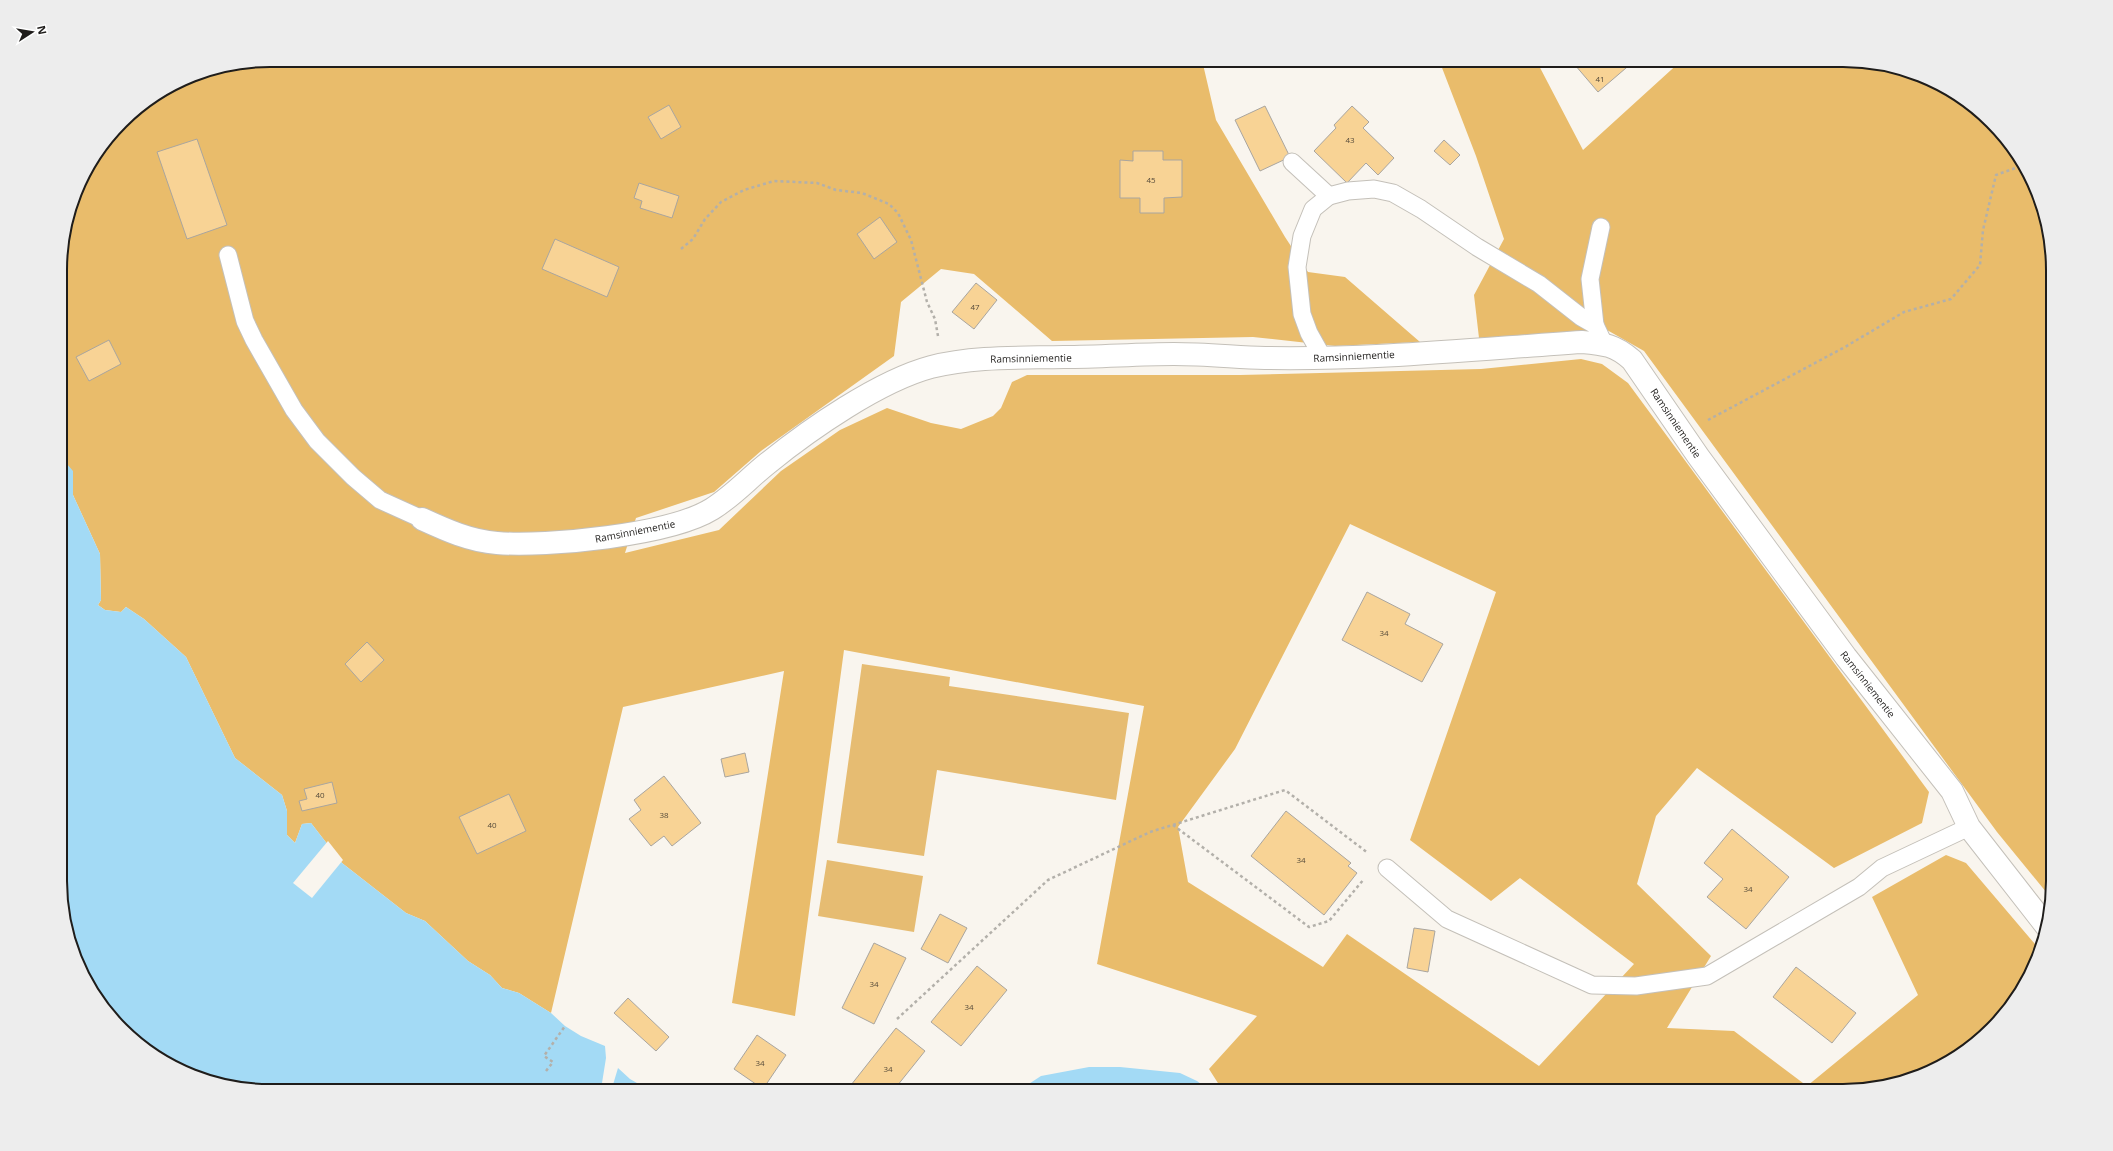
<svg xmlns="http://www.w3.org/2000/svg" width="2113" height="1151" font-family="'Open Sans',sans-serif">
<rect width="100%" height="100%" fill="#f9f5ee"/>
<g fill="#e6bc72">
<polygon points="862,664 950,677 949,686 1129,713 1116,800 937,770 924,856 837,843"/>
<polygon points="827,860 923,876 914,932 818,916"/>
</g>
<g fill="#e9bc6b" fill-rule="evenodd">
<path d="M270,60H1202L1216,120L1285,237L1308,272L1345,277L1420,342L1335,346L1253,337L1052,341L974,274L941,269L901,302L894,356L761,451L714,492L636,518L625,553L719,530L781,471L840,430L887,408L931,423L961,429L993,416L1001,408L1012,382L1027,375H1240L1481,369L1581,359L1602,364L1628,383L1929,792L1922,823L1834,868L1697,768L1656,816L1637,884L1711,956L1667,1028L1734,1031L1807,1086L1918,995L1872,897L1946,855L1966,863L2040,950L2031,974L2001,1019L1959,1056L1910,1080L1856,1091H1223L1209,1069L1257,1016L1097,964L1144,706L844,650L795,1016L732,1003L784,671L623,707L551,1013L519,993L502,988L490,975L468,961L425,921L406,913L342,863L311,823L302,824L295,843L287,835V811L282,795L235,758L186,657L144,619L126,607L121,612L105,610L98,605L101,600L100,554L73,495L72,471L61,457L60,256L82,177L132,112L190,76ZM1350,524L1496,592L1410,840L1491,901L1520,878L1634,964L1539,1066L1347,934L1323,967L1188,882L1178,827L1235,749Z"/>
<polygon points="1439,60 1536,60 1583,150 1682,60 1843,60 1897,67 1936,82 1981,112 2017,153 2037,190 2051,243 2053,881 2051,898 1997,832 1644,351 1607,330 1479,338 1474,295 1504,239 1476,156"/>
</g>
<g fill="#a3daf5">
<path d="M61,457L73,471V495L100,554L101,600L98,605L105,610L121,612L126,607L144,619L186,657L235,758L282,795L287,811V835L295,843L302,824L311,823L342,863L406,913L425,921L468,961L490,975L502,988L519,993L551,1013L565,1026L581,1036L605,1046L606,1058L602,1083L612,1088L618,1068L630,1079L651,1091H270C253,1089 233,1088 216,1084C156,1068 100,1019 76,961C69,945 66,925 62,908Z"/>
<polygon points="1089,1067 1120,1067 1180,1073 1197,1081 1210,1091 1018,1091 1041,1076"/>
</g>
<polygon fill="#f9f5ee" points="328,841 343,860 312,898 293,883"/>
<g fill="#f8d395" stroke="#a9a59f">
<polygon points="1581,60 1632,60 1633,62 1598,92 1575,65"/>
<polygon points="669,105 681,127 661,139 648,117"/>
<polygon points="1265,106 1290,157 1260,171 1235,120"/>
<polygon points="1352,106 1369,122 1363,128 1394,158 1378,175 1366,163 1347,183 1314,151 1336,128 1334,125"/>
<polygon points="197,139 227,225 187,239 157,152"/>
<polygon points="1444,140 1460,155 1450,165 1434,151"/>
<polygon points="1133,151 1163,151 1163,160 1182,160 1182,197 1164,198 1164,213 1140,213 1140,198 1120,198 1120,160 1133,161"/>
<polygon points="639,183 679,196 672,218 640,208 642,201 634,198"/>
<polygon points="880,217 897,242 874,259 857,234"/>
<polygon points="555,239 619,267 607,297 542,269"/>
<polygon points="976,283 997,300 974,329 952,312"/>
<polygon points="109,340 121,364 89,381 76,357"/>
<polygon points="1367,592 1410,614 1405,624 1443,644 1422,682 1342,640"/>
<polygon points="367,642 384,660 361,682 345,664"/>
<polygon points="745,753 749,772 725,777 721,759"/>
<polygon points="664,776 701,823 672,846 664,836 651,846 629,819 641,810 634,800"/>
<polygon points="332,782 337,803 302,811 299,801 307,799 304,789"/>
<polygon points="509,794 526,831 477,854 459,817"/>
<polygon points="1286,811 1351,863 1348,866 1357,873 1324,915 1251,856"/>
<polygon points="1732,829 1789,877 1746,929 1707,897 1723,879 1704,863"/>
<polygon points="940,914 967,928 948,963 921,949"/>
<polygon points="1414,928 1435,931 1428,972 1407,968"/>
<polygon points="874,943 906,958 874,1024 842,1008"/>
<polygon points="977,966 1007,990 961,1046 931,1022"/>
<polygon points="1796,967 1856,1013 1832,1043 1773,997"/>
<polygon points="628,998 669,1037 656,1051 614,1013"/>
<polygon points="896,1028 925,1051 893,1091 858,1091 851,1085"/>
<polygon points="757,1035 786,1055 763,1089 734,1069"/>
</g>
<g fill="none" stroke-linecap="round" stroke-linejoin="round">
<defs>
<g id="service">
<polyline points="1292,162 1329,196"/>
<polyline points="228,255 245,321 254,340 294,410 317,441 353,477 380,500 422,519"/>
<polyline points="1595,325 1590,279 1601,227"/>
<polyline points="1323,358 1309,333 1302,314 1297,267 1302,236 1313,209 1329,196 1348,191 1374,189 1393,193 1421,209 1477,247 1539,284 1581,317 1595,325 1604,344"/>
<polyline points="1387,868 1447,919 1592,985 1636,986 1707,976 1859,887 1882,868 1969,827"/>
</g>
<path id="minor" d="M422,519C446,530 470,541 497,543C547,547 670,535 712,509C733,496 749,478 768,463C810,429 879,381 931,367C974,356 1020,358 1064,357C1101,357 1137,354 1174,354C1204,354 1235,357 1265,358C1371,360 1477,349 1582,342C1605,344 1615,345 1632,360L1698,456L1846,657L1952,791L1969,827L2047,927"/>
</defs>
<use href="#service" stroke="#c4c0b9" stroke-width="19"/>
<use href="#minor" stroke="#c4c0b9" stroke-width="24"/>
<g stroke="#b3b0aa" stroke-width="2.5" stroke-dasharray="3 3" stroke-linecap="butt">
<polyline points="681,249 693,239 705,219 721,202 744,190 774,181 817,183 836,190 862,193 889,204 898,213 911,240 927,302 935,319 938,336"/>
<polyline points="1708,420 1845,347 1904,312 1951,299 1980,265 1983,230 1996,175 2024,165"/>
<polyline points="1173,825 1309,927 1329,921 1364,879"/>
<polyline points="897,1019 1048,880 1150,832 1285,790 1368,853"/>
<polyline points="546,1071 553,1062 544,1056 565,1026"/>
</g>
<use href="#service" stroke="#fff" stroke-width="17"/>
<use href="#minor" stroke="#fff" stroke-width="22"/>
</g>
<g text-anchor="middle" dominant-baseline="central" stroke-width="4" stroke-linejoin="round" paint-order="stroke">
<g font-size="8" fill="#554a3a">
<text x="1600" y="78">41</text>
<text x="1350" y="139">43</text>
<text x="1151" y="179">45</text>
<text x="975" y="306">47</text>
<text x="1384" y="632">34</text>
<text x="320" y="794">40</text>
<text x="664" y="814">38</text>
<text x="492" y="824">40</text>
<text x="1301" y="859">34</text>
<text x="1748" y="888">34</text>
<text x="874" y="983">34</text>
<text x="969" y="1006">34</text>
<text x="760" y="1062">34</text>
<text x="888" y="1068">34</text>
</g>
<g font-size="10" fill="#1f1d1b" stroke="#fff">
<text transform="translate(1354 356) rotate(-3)">Ramsinniementie</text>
<text transform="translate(1031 358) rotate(-1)">Ramsinniementie</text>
<text transform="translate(1676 423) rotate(56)">Ramsinniementie</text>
<text transform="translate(635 531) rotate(-11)">Ramsinniementie</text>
<text transform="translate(1868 684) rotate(52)">Ramsinniementie</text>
</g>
</g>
<path d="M0 0H2113V1151H0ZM270 67H1843A203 203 0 0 1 2046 270V881A203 203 0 0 1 1843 1084H270A203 203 0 0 1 67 881V270A203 203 0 0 1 270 67Z" fill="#ededed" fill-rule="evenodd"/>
<path fill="none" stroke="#1f1d1b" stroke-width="2" d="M270 67H1843A203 203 0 0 1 2046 270V881A203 203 0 0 1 1843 1084H270A203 203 0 0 1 67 881V270A203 203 0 0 1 270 67Z"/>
<g transform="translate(32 32) rotate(78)" stroke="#ffffff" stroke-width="3" paint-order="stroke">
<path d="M0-3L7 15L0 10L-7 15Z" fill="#1f1d1b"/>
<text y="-6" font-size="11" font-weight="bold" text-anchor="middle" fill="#1f1d1b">N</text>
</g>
</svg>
